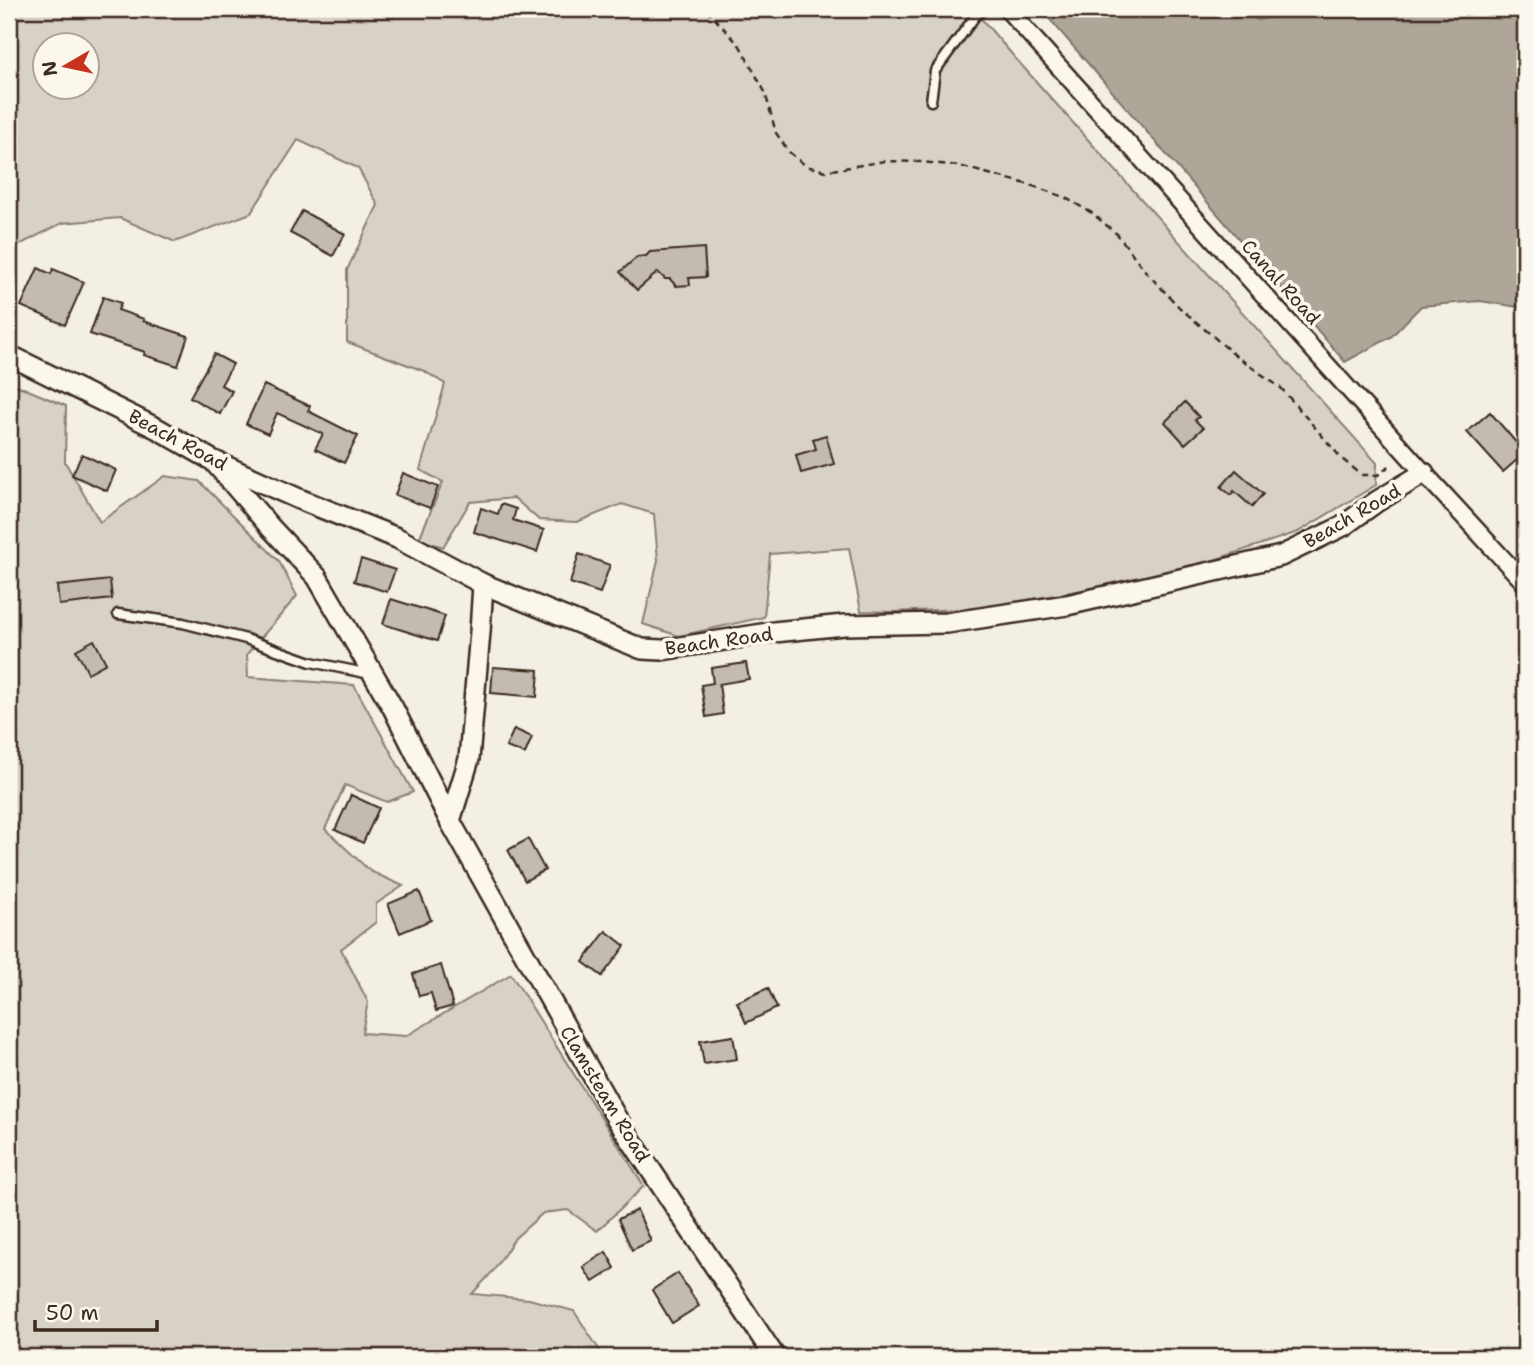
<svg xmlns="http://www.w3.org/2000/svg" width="1534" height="1366" font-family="'Shantell Sans',sans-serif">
<rect width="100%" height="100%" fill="#f3efe4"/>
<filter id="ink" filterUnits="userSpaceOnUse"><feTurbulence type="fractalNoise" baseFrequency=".0143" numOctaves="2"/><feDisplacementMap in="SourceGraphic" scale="14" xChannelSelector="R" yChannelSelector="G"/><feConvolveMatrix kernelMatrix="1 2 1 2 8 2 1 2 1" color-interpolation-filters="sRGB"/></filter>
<g filter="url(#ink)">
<g fill="#d8d1c6" stroke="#8a7e72" stroke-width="2" fill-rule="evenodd">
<path d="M9,9H973L1016,59L1377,463L1376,485L1298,532L1214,560L1109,585L984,608L893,612L861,611L849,548L770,554L764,617L679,636L643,624L658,560L654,514L622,504L577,522L539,520L514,498L470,502L443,547L419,539L443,482L420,470L445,384L424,371L347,342V270L378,205L358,168L298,140L251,213L175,242L120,218L62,223L17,246L9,252ZM46,46H88V88H46Z"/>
<polygon points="9,382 66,406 65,462 100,522 165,476 199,481 279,561 297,596 247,654 248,677 354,685 413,792 387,802 345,785 325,829 370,871 403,886 376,904 376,922 341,949 368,1002 362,1033 406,1036 511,974 644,1186 597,1231 568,1210 543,1213 515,1238 494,1270 472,1294 529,1299 574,1311 604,1357 9,1357"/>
</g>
<polygon fill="#afa69a" stroke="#817468" stroke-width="2" points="1041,9 1231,9 1258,20 1317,9 1525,9 1525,308 1480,301 1421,306 1391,337 1345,362"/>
<g fill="#c3bbb0" stroke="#3b2a1e" stroke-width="2">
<polygon points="302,211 345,234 333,256 290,233"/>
<polygon points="704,248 706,277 689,278 690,285 676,286 670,279 665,279 658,272 637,290 620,272 637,257 646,256 650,252"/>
<polygon points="38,268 51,274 53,269 84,282 65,325 21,306"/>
<polygon points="103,297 121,303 118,310 144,319 143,321 188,336 178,366 144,355 145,352 90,334"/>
<polygon points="214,354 233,364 221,385 232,391 220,414 190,397"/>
<polygon points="264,385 310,406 308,411 358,436 344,463 315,449 323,434 277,413 268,434 246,424"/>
<polygon points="1185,402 1199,417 1195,420 1203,428 1185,444 1165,422"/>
<polygon points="1490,412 1525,453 1503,472 1467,432"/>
<polygon points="826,435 834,464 801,473 796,455 816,449 813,439"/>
<polygon points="82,454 116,470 107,491 72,475"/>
<polygon points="1236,470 1263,494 1252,507 1234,491 1231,495 1221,487"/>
<polygon points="403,473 438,487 430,508 395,495"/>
<polygon points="501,504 516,509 513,520 544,530 537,552 474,532 481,508 498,514"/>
<polygon points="579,554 610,565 600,593 570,583"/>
<polygon points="361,559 395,570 387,592 354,581"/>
<polygon points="110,580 112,599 59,605 57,586"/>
<polygon points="391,599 445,616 437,641 383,624"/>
<polygon points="94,640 106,663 88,673 76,650"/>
<polygon points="746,663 749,679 719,684 723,714 706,717 701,685 713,683 711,668"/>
<polygon points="493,667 539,670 537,697 491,693"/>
<polygon points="514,729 532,737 525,754 506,747"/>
<polygon points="351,795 379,808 363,843 335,830"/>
<polygon points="528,839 545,870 525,881 508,850"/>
<polygon points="419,891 431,920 400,933 388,904"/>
<polygon points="606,931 625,946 602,976 583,962"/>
<polygon points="441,965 453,1006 436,1011 431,993 419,996 413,974"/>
<polygon points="768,988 777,1008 746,1023 737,1002"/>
<polygon points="733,1036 737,1059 704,1064 700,1041"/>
<polygon points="637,1210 651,1241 632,1250 618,1219"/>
<polygon points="606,1252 615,1268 593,1282 583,1267"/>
<polygon points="678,1273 699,1306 672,1323 652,1290"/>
</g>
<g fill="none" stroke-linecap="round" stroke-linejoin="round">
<defs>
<g id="service">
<polyline points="931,101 935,71 976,15 984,9"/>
<polyline points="118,614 183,623 246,639 311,662 370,674"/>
</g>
<polyline id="minor" points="1007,9 1424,473 1525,583"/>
<g id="tertiary">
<polyline points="9,355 158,429 212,460 299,499 397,538 483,584 642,649 662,650 774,632 844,625 947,623 1067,605 1281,556 1343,526 1376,502 1424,473"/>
<polyline points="216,464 270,527 317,577 393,708 450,821"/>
<polyline points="483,584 480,632 469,759 450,821 617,1119 775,1357"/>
</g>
</defs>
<use href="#service" stroke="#3b2a1e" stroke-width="13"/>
<use href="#minor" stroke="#3b2a1e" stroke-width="21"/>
<use href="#tertiary" stroke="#3b2a1e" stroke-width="24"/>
<polyline stroke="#3b2a1e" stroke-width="2.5" stroke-dasharray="7 5" stroke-linecap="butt" points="706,9 740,46 765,92 776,133 789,152 806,166 826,171 885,161 922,162 959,166 1027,184 1064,197 1092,213 1118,235 1147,273 1180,308 1236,356 1281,388 1342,459 1362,475 1378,475 1393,463"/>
<use href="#service" stroke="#fbf7ec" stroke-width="8"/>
<use href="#minor" stroke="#fbf7ec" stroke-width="16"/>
<use href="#tertiary" stroke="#fbf7ec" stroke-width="19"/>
</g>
</g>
<g text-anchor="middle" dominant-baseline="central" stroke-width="7" stroke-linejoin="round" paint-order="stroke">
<g font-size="19" fill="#3b2a1e" stroke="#fbf7ec">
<text transform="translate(1281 282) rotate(48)">Canal Road</text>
<text transform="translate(178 440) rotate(28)">Beach Road</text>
<text transform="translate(1352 516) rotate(-30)">Beach Road</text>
<text transform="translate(719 641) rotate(-8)">Beach Road</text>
<text transform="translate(605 1094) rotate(59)">Clamsteam Road</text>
</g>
</g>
<rect width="1534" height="1366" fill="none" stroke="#fbf7ec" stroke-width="35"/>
<rect x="18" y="18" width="1499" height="1331" fill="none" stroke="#3b2a1e" stroke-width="2.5" filter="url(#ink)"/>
<g transform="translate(66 66) rotate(261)"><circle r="33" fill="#fbf7ec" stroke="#aea59a" stroke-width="2"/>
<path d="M0-5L12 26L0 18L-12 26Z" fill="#c8321e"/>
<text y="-10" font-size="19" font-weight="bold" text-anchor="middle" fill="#3b2a1e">N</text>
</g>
<path d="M35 1320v10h122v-10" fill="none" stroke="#3b2a1e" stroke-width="3.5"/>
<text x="46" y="1320" font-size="21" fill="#3b2a1e" stroke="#fbf7ec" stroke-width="5" paint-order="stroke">50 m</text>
</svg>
